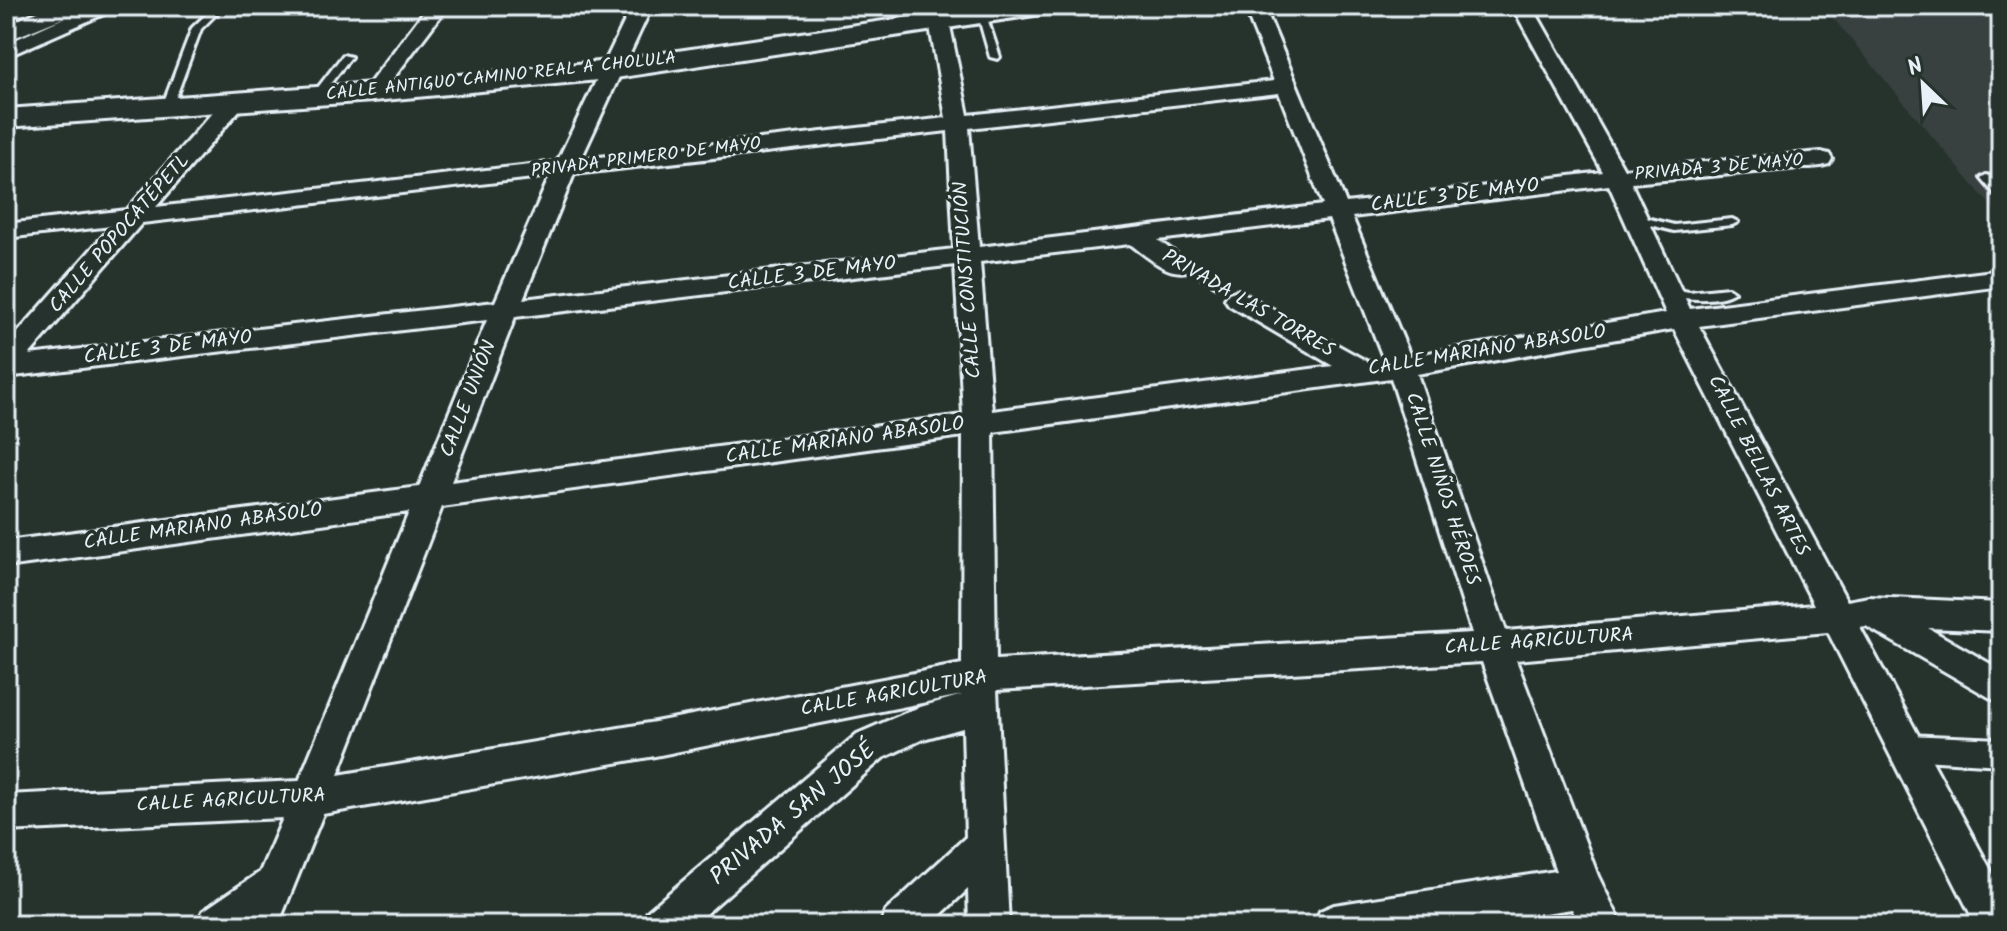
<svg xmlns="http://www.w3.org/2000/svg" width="2007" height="931" font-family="Kalam,sans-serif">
<rect width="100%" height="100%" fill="#26332d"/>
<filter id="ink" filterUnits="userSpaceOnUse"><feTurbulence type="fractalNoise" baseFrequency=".0125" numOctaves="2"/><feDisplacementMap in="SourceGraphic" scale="16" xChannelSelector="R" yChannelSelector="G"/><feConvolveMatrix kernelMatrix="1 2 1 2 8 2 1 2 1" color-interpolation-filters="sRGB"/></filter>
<g filter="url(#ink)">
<polygon fill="#394140" points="1823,6 2001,6 2001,217 1973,185"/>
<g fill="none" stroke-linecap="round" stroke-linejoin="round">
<defs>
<g id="service">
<polygon points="215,6 224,6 201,29 172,107 163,109 162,107 192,28"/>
<polygon points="982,12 986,15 1000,57 998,59 990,57 978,15"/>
<polygon points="343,55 351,57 319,98 313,98 313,94"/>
<polygon points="1986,175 1990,176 2001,188 2001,198 1997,197 1981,178"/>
<polygon points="1634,215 1674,225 1732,219 1738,222 1732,225 1674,231 1630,220 1630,216"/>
<path d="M1668,288L1689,292L1728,288L1734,292C1719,303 1682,299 1664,295L1662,292L1664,289Z"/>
</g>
<polygon id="pedestrian" points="1906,735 2001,739 2001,765 1906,759 1896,756 1893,747 1896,738"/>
<g id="minor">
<polygon points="90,6 116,6 113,10 6,57 6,44"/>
<polygon points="428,6 448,6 380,96 366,96 362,92 366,88"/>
<path d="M632,6H652L581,159L946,118L929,21L931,6H951L949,21L968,115L1274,81L1244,6H1264L1346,203L1603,172L1512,6H1532L1624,169L1821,152L1829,154L1832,159L1829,164L1821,166L1631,183L1690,309L2001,270V286L1699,326L1847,601L1869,597L2001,603V631L1928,628L2001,670V704L1866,626L1860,627L2001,889V925H1976L1828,632L1516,660L1598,876L1622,925H1580L1572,909L1466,925H1314L1320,911L1334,905L1556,871L1482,662L997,690L1009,925H969L968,889L930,925H880L886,911L966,837L963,728L923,739L883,758L693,925H642L648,911L857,734L917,708L962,695L655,756L323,814L278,925H197L203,911L260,872L283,818L6,831V795L299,781L409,512L6,567V541L419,487L487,320L6,377V346L112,226L6,238V224L127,210L226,97H242L245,102L242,107L156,207L557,162ZM1279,93L1323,205L979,247L969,128ZM948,131L954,249L523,299L574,174ZM550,176L495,302L29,355L142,223ZM1609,185L1666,313L1410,356L1352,217ZM1329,219L1384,360L1368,362L1238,290L1229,293L1225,299L1229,305L1333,366L992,411L980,262L1130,244C1146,255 1166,276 1187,271L1191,265L1158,240ZM955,265L963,415L451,482L515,317ZM1674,329L1814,605L1506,631L1417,374ZM1391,378L1472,633L996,660L993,432ZM963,436L962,664L655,722L338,775L442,507Z"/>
</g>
<polygon id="tertiary" points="52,6 83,6 80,11 6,41 6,25"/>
<polygon id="secondary" points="986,6 1054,6 1050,12 1041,14 609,79 373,101 6,127 6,109 373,83 609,61"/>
</defs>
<use href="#service" stroke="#e8f1f8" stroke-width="6"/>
<use href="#pedestrian" stroke="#e8f1f8" stroke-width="6"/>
<use href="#minor" stroke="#e8f1f8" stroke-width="6"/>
<use href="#tertiary" stroke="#e8f1f8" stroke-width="6"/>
<use href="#secondary" stroke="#e8f1f8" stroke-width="6"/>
<polyline stroke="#e8f1f8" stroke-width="5" stroke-dasharray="7 6" stroke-linecap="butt" points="1200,277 1219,288"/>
<use href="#service" fill="#26332d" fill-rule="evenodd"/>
<use href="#pedestrian" fill="#26332d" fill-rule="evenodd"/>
<use href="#minor" fill="#26332d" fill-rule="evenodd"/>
<use href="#tertiary" fill="#26332d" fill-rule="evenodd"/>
<use href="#secondary" fill="#26332d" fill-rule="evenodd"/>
</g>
</g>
<g text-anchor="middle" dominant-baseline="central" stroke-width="7" stroke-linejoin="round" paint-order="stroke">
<g font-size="18" fill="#e8f1f8" stroke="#26332d">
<text transform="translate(501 77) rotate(-6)">CALLE ANTIGUO CAMINO REAL A CHOLULA</text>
<text transform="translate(646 158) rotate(-7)">PRIVADA PRIMERO DE MAYO</text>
<text transform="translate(1719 168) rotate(-5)">PRIVADA 3 DE MAYO</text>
</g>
<g font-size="20" fill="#e8f1f8" stroke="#26332d">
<text transform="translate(1455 196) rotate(-7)">CALLE 3 DE MAYO</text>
<text transform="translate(120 234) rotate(-49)">CALLE POPOCATÉPETL</text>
<text transform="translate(812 274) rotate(-7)">CALLE 3 DE MAYO</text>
<text transform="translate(968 280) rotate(-94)">CALLE CONSTITUCIÓN</text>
<text transform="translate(1248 304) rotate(30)">PRIVADA LAS TORRES</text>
<text transform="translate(168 348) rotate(-7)">CALLE 3 DE MAYO</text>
<text transform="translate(1487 351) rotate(-9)">CALLE MARIANO ABASOLO</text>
<text transform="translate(469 399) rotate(-69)">CALLE UNIÓN</text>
<text transform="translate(845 441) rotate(-8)">CALLE MARIANO ABASOLO</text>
<text transform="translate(1758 466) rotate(63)">CALLE BELLAS ARTES</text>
<text transform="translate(1442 489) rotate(72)">CALLE NIÑOS HÉROES</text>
<text transform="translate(203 527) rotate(-8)">CALLE MARIANO ABASOLO</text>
<text transform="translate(1539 642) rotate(-4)">CALLE AGRICULTURA</text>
<text transform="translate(894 694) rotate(-10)">CALLE AGRICULTURA</text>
<text transform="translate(231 801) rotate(-3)">CALLE AGRICULTURA</text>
</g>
<g font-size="24" fill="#e8f1f8" stroke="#26332d">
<text transform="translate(793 814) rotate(-40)">PRIVADA SAN JOSÉ</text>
</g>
</g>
<rect width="2007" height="931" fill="none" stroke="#26332d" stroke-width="32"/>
<rect x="16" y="16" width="1975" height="899" fill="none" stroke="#e8f1f8" stroke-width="3" filter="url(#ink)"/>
<g transform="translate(1923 84) rotate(335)" stroke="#26332d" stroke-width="6" paint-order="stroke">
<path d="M0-6L14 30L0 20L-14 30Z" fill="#e8f1f8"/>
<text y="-12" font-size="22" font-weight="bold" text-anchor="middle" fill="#e8f1f8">N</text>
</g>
</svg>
